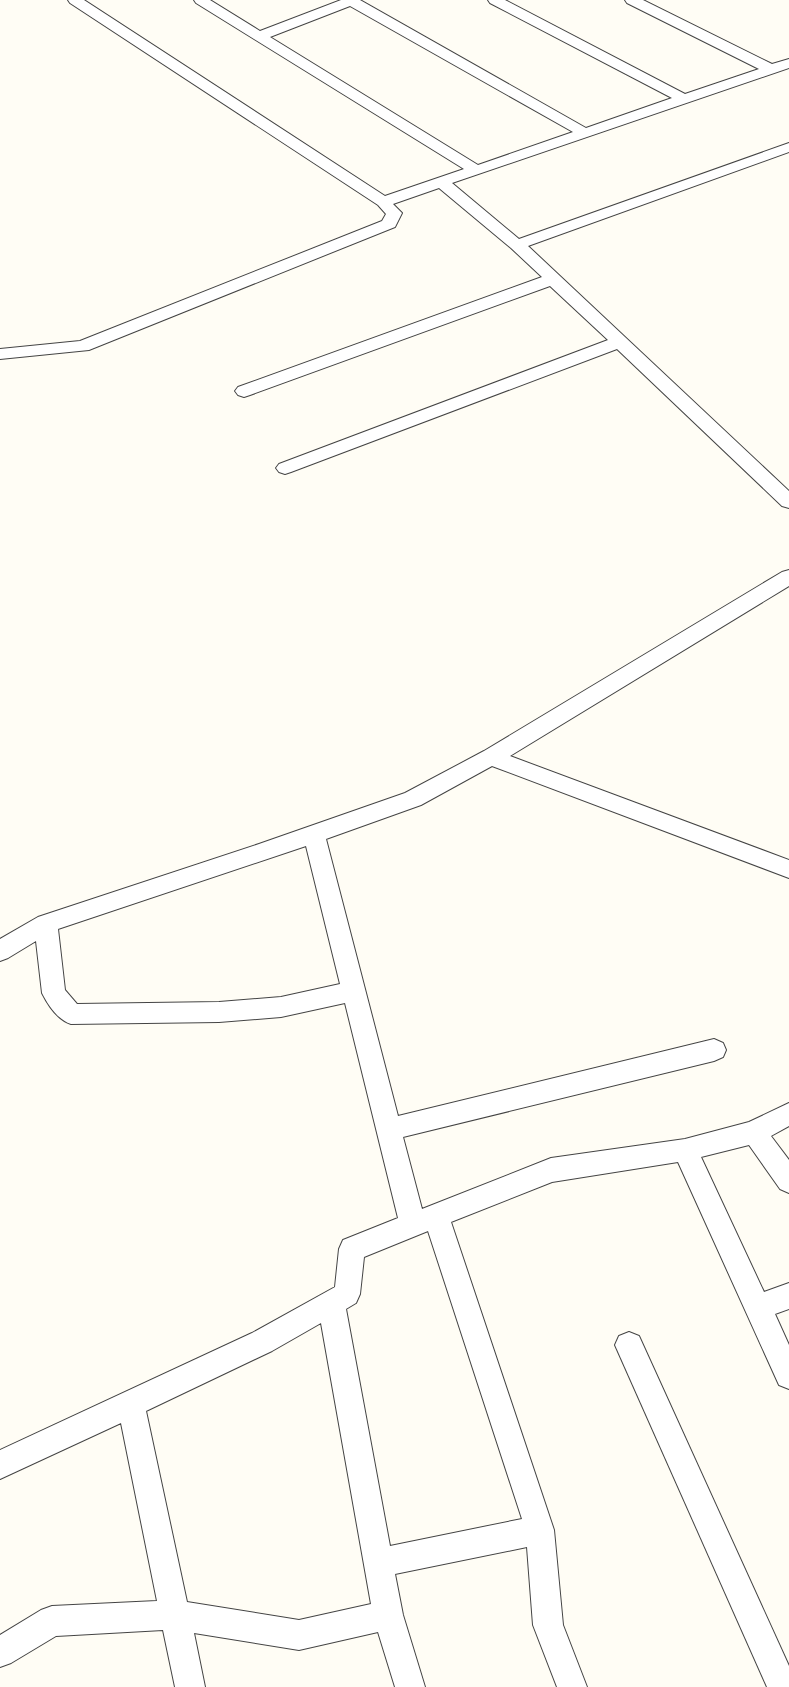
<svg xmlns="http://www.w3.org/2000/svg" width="789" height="1687" font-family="Merriweather,serif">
<rect width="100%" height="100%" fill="#fffdf5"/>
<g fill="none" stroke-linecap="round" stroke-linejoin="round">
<defs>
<g id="street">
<path d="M68,0H84L385,196L464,169L196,3L194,0H210L260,31L341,0H360L586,128L672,98L490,3L488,0H505L685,94L759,69L627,3L625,0H643L772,64L789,59V68L452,183L519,239L789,143V152L528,246L789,491V508L782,506L617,349L291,472L285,474L279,472L276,468L279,464L608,340L550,286L250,395L244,397L238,395L235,391L238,387L542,277L511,248L439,188L393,204L402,213L395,227L89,350L0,359V349L80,341L382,221L386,214L378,205L70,3ZM350,6L573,132L478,165L270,37Z"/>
<path d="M789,570V586L510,756L789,860V878L492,766L421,805L326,839L398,1116L714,1039L723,1043L726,1050L723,1057L714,1061L403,1137L422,1209L551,1158L685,1139L749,1122L789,1103V1126L771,1136L789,1160V1193L780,1189L749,1145L701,1157L764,1292L789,1283V1309L775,1314L789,1345V1389L779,1385L678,1162L552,1182L451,1222L554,1530L563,1625L587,1687H557L533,1625L527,1547L395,1574L403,1615L425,1687H395L378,1632L299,1650L194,1633L205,1687H175L163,1630L56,1636L11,1663L0,1667V1635L41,1610L52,1606L157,1601L121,1423L0,1479V1450L252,1333L335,1287L339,1249L343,1240L398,1218L345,1003L281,1017L219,1022L71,1024C58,1020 48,1005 42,993L36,941L8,958L0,961V939L38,917L259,844L405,793L484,751L782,572ZM306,846L340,984L281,997L219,1002L77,1004L65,990L58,929ZM428,1231L522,1519L390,1546L346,1309L356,1303L360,1294L364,1257ZM321,1323L371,1604L299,1620L187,1602L146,1411L272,1351Z"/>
<polygon points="629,1332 639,1336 789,1666 789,1687 767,1687 615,1345 619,1336"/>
</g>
</defs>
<use href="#street" stroke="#444" stroke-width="2"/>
<use href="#street" fill="#fff" fill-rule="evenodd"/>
</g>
</svg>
